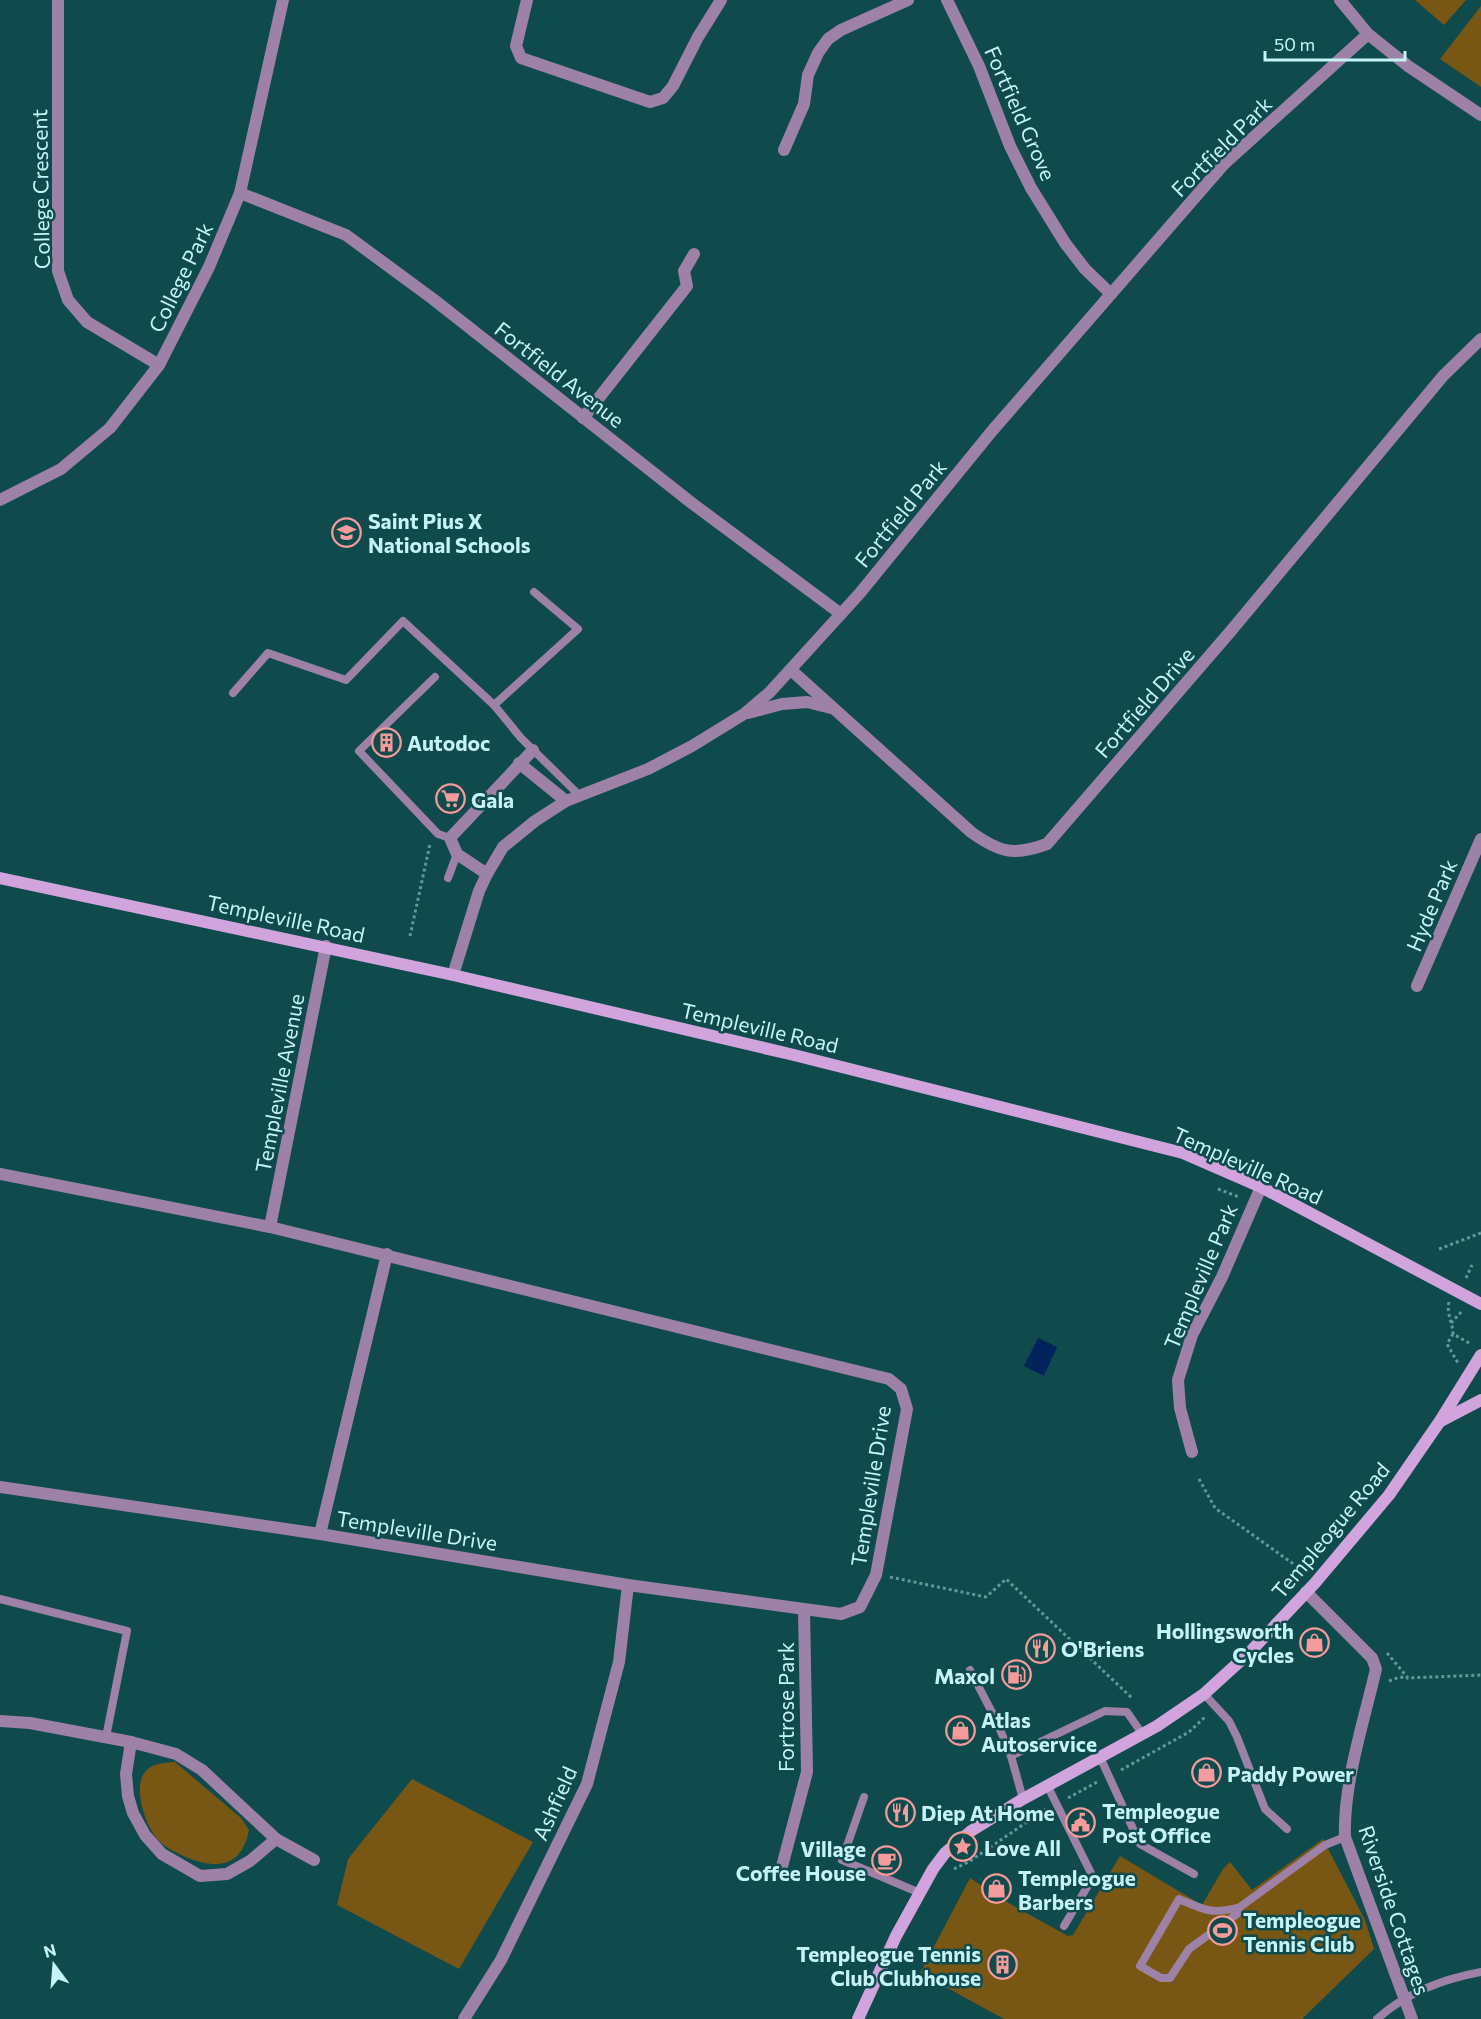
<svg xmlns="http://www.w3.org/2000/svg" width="1481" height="2019" font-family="Commissioner,sans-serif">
<rect width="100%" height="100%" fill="#0f4a4d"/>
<g fill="#785614">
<polygon points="1415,0 1466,0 1444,25"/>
<polygon points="1481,6 1481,87 1440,59"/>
<path d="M175,1762L241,1818L249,1830C242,1867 217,1870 186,1857C177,1853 166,1848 159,1841C146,1828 132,1788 145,1772C152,1763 164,1763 175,1762Z"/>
<polygon points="412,1779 533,1842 459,1969 337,1905 348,1859"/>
<polygon points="1323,1839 1365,1920 1374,1949 1302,2019 1004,2019 920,1973 970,1878 1003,1900 1068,1936 1073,1935 1120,1856 1202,1905 1223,1869 1230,1862 1252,1890"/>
</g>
<polygon fill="#00225b" points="1038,1338 1057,1347 1044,1376 1024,1366"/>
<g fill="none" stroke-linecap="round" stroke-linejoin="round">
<g stroke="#63989b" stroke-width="3" stroke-dasharray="3 3" stroke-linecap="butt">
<polyline points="410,936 430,844"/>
<polyline points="1218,1189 1239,1197"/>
<polyline points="1439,1249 1481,1233"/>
<polyline points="1466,1278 1472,1265"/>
<path d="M1449,1302C1446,1314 1453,1323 1453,1334L1471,1344"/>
<polyline points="1451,1323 1462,1311"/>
<polyline points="1453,1334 1447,1344 1458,1363"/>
<polyline points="1199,1479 1215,1508 1302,1570"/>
<polyline points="890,1577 986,1597 1006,1579 1133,1699"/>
<polyline points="1387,1653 1408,1678 1481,1675"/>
<polyline points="1389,1681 1400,1677 1408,1678"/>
<polyline points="1121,1770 1189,1732 1206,1716"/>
<polyline points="1068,1798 1099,1781"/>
<polyline points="954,1869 970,1861 1046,1809"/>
</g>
<g stroke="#9e81a6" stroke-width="8">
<polyline points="435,677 359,751 438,834 450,838"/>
<polyline points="233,693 268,653 346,680 403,621 494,705 521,738 579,795"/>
<polyline points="494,705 578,629 534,592"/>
<polyline points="448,878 457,854"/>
<polyline points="0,1599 127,1631 106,1737"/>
<polyline points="970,1670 996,1720 1011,1756 1023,1799"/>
<polyline points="1204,1694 1229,1721 1237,1737 1265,1809 1287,1829"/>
<polyline points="1011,1756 1105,1711 1127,1712 1143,1735"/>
<polyline points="1100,1757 1140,1844 1194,1874"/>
<polyline points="1047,1785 1093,1877 1064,1926"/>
<polyline points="864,1797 842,1860 920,1893"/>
<path d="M1240,1907L1237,1914L1189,1949L1170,1978H1161L1140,1966L1179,1899C1205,1910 1211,1915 1240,1907L1325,1845L1345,1837"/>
<path d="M1377,2019C1406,1993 1443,1979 1481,1972"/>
</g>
<g stroke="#9e81a6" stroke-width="12">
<polyline points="58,0 58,271 68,300 87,322 159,365"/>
<polyline points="527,0 516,46 521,58 650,102 663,98 673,86 698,37 721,0"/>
<polyline points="947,0 979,66 1010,146 1031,188 1065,243 1085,269 1111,294"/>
<polyline points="784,150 804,104 808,75 818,53 828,39 841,30 908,0"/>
<polyline points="240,193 346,235 433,299 693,504 841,614"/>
<polyline points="583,418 687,286 684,271 694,254"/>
<polyline points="0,500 61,469 110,428 159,365 209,267 240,193 283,0"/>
<path d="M791,670L971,832C1000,853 1014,856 1047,844L1230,632L1443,376L1481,339"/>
<polyline points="748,713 782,704 807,702 831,708"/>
<polyline points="519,763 566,801"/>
<polyline points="487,874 457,854 450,838 533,750"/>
<polyline points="453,975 479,891 487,874 503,847 535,821 566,801 648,769 692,746 744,714 769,693 860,593 992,431 1224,164 1368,34"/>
<polyline points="1417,986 1481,839"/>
<polyline points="0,1174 270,1227 889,1379 901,1389 907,1409 876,1575 860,1607 841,1614 628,1585 320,1534 0,1487"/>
<polyline points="270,1227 326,946"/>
<polyline points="1192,1452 1180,1408 1178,1380 1192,1335 1222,1277 1261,1187"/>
<polyline points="320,1534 387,1254"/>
<path d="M1306,1592L1372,1658L1376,1669C1364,1721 1343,1784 1345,1837L1412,2019"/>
<polyline points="0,1721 30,1723 131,1742 176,1754 202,1770 276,1839 314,1860"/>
<polyline points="131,1742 126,1774 128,1796 133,1813 145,1835 162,1854 200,1876 227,1874 250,1861 276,1839"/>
<polyline points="780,1874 807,1772 804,1610"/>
<polyline points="464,2019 501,1960 587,1784 619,1662 628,1585"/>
</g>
<polyline stroke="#9e81a6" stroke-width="12" points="1340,0 1368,34 1408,66 1481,115"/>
<g stroke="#d2a4de" stroke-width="12">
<polyline points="0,878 453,975 794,1055 1183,1153 1261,1187 1481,1304"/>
<polyline points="1441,1421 1481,1400"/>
<polyline points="858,2019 896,1936 933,1869 945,1853 971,1831 1023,1799 1157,1726 1204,1694 1250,1652 1315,1583 1389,1495 1440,1421 1481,1355"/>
</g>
</g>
<defs>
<symbol id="school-ring" viewBox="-11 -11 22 22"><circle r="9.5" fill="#0f4a4d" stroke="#f59b9c" stroke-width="1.5"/><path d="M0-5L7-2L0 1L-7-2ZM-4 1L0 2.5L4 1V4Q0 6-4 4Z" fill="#f59b9c"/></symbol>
<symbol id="building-ring" viewBox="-11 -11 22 22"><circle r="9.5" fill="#0f4a4d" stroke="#f59b9c" stroke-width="1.5"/><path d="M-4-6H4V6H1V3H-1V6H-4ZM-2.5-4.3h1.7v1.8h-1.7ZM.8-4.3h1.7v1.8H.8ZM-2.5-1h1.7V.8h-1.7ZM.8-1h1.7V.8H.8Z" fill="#f59b9c"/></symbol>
<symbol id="supermarket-ring" viewBox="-11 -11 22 22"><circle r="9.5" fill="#0f4a4d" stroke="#f59b9c" stroke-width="1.5"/><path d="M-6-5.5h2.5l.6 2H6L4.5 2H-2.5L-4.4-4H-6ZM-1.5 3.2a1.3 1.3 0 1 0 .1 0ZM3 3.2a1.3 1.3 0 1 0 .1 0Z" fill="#f59b9c"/></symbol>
<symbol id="shop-ring" viewBox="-11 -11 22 22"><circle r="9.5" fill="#0f4a4d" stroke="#f59b9c" stroke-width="1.5"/><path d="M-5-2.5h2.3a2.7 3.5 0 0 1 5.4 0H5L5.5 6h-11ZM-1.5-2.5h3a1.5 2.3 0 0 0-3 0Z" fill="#f59b9c"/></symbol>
<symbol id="restaurant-ring" viewBox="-11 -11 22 22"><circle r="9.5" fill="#0f4a4d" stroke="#f59b9c" stroke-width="1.5"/><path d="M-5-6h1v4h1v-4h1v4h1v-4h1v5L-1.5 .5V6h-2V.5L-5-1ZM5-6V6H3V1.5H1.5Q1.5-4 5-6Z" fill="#f59b9c"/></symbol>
<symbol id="fuel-ring" viewBox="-11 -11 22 22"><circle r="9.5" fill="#0f4a4d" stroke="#f59b9c" stroke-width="1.5"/><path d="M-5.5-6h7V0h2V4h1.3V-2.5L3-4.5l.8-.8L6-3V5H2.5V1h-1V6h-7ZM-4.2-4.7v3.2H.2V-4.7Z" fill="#f59b9c"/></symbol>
<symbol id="civic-ring" viewBox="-11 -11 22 22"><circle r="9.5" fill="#0f4a4d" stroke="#f59b9c" stroke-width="1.5"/><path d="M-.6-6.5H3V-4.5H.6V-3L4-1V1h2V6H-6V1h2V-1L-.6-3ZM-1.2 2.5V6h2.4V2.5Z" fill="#f59b9c"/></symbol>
<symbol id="sight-ring" viewBox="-11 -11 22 22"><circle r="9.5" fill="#0f4a4d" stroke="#f59b9c" stroke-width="1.5"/><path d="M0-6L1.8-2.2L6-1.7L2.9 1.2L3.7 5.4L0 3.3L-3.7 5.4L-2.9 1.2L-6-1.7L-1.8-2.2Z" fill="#f59b9c"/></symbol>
<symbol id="cafe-ring" viewBox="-11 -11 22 22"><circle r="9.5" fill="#0f4a4d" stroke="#f59b9c" stroke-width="1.5"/><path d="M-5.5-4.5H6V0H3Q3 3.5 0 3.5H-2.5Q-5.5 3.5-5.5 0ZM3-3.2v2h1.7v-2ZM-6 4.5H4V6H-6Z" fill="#f59b9c"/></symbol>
<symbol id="stadium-ring" viewBox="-11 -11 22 22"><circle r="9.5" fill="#0f4a4d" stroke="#f59b9c" stroke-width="1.5"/><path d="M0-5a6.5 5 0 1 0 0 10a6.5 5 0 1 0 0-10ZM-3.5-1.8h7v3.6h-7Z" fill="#f59b9c"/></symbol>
</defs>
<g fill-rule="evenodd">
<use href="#school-ring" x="330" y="516" width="33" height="33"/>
<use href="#building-ring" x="370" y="726" width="33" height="33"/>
<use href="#supermarket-ring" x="434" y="782" width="33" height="33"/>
<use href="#shop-ring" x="1298" y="1626" width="33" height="33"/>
<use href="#restaurant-ring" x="1024" y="1632" width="33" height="33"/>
<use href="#fuel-ring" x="1000" y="1658" width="33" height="33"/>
<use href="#shop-ring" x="944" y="1714" width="33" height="33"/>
<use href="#shop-ring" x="1190" y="1756" width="33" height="33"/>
<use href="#restaurant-ring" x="884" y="1796" width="33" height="33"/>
<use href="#civic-ring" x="1064" y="1806" width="33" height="33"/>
<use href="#sight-ring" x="946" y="1830" width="33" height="33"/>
<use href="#cafe-ring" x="870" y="1844" width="33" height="33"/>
<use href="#shop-ring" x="980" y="1872" width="33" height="33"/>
<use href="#stadium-ring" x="1206" y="1914" width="33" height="33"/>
<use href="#building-ring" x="986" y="1948" width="33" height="33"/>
</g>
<g text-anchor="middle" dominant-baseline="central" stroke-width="5" stroke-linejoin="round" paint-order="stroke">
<g font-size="21" fill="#c5f4f6" stroke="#0f4a4d">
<text transform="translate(1021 113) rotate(66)">Fortfield Grove</text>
<text transform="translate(1221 146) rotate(-45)">Fortfield Park</text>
<text transform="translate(40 189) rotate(-91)">College Crescent</text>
<text transform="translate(180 277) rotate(-64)">College Park</text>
<text transform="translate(560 374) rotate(38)">Fortfield Avenue</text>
<text transform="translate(900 513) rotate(-51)">Fortfield Park</text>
<text transform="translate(1144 702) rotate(-49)">Fortfield Drive</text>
<text transform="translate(1431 905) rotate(-67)">Hyde Park</text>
<text transform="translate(286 918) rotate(12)">Templeville Road</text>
<text transform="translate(760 1027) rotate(13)">Templeville Road</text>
<text transform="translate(279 1083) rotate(-79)">Templeville Avenue</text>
<text transform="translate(1248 1165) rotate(24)">Templeville Road</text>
<text transform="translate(1200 1276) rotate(-67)">Templeville Park</text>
<text transform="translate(870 1486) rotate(-81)">Templeville Drive</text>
<text transform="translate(417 1530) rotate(9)">Templeville Drive</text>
<text transform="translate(1330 1530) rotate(-50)">Templeogue Road</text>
<text transform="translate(785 1707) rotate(-90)">Fortrose Park</text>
<text transform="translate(554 1803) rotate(-66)">Ashfield</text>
<text transform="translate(1395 1910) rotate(71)">Riverside Cottages</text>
</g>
<g font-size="21" font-weight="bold" fill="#c5f4f6" stroke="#0f4a4d" text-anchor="start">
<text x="368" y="520">Saint Pius X<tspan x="368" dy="24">National Schools</tspan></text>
<text x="407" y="742">Autodoc</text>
<text x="471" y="799">Gala</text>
<text x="1294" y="1630" text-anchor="end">Hollingsworth<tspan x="1294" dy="24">Cycles</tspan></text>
<text x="1061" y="1648">O'Briens</text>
<text x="995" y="1675" text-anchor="end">Maxol</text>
<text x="981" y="1719">Atlas<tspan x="981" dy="24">Autoservice</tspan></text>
<text x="1227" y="1773">Paddy Power</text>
<text x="1102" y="1810">Templeogue<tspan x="1102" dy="24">Post Office</tspan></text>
<text x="921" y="1812">Diep At Home</text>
<text x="984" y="1847">Love All</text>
<text x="866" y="1848" text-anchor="end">Village<tspan x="866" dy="24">Coffee House</tspan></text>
<text x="1018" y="1877">Templeogue<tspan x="1018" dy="24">Barbers</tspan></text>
<text x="1243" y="1919">Templeogue<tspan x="1243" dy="24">Tennis Club</tspan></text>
<text x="981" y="1953" text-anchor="end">Templeogue Tennis<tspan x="981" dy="24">Club Clubhouse</tspan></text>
</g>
</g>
<g transform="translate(54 1965) rotate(344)" stroke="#0f4a4d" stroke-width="4.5" paint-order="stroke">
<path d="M0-4.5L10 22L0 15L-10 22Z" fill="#c5f4f6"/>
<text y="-9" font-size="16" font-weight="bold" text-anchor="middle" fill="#c5f4f6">N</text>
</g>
<path d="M1265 51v9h140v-9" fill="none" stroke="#c5f4f6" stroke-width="3"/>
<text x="1274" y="51" font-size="18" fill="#c5f4f6" stroke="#0f4a4d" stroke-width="4.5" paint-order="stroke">50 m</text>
</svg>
